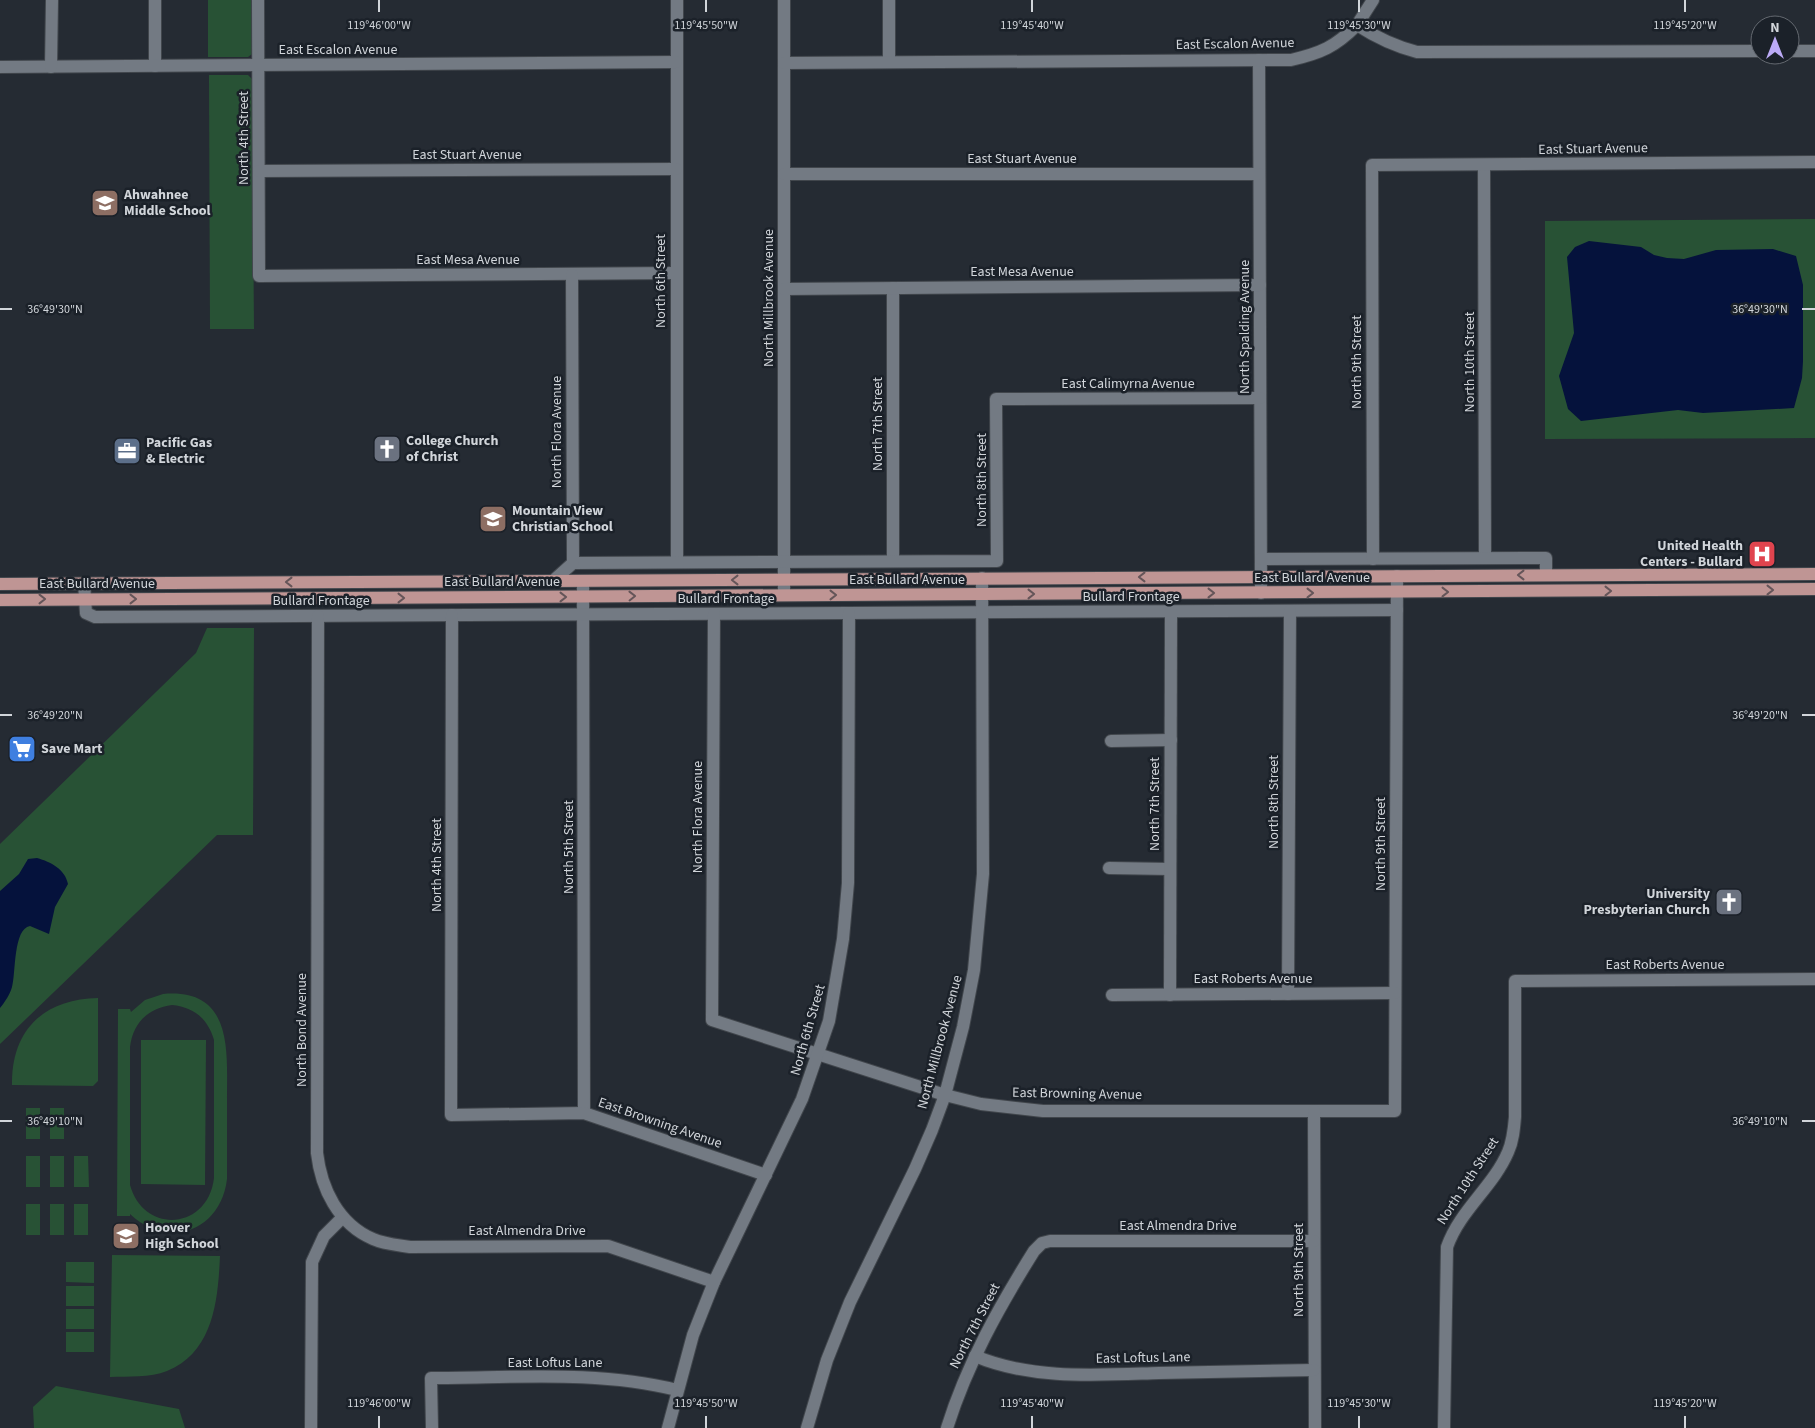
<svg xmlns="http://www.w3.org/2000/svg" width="1815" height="1428" font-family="'Source Sans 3',sans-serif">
<rect width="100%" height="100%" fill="#252b33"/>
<g fill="#285235" fill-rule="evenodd">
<polygon points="208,0 252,0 252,54 248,57 208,57"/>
<polygon points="209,75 248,75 252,79 254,329 210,329"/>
<polygon points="1815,219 1815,438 1545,439 1545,221"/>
<polygon points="207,628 254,628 253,835 217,835 0,1044 0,844 196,653"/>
<path d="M163,994C233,988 227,1050 227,1098C227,1125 227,1152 227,1179C221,1231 168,1250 130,1214V1216H117L118,1009H130L131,1012L145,1000ZM172,1005C194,1007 208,1019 214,1040V1178C208,1230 144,1235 130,1185V1047C133,1023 148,1008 172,1005Z"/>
<path d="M98,998V1081L93,1086L12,1085C11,1030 44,999 98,998Z"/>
<polygon points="141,1040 206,1040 205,1185 141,1184"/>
<rect x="26" y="1108" width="14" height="31"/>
<rect x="50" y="1108" width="14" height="31"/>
<rect x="26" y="1156" width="14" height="31"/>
<rect x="50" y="1156" width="14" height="31"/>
<polygon points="74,1156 88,1156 89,1187 74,1187"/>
<rect x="26" y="1204" width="14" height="31"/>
<rect x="50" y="1204" width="14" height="31"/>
<rect x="74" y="1204" width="14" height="31"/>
<path d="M112,1255L220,1256C218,1299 214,1352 167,1371C150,1378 128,1376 110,1377Z"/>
<polygon points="66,1262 94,1262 94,1283 66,1282"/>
<rect x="66" y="1286" width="28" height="20"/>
<rect x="66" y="1309" width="28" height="20"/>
<rect x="66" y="1332" width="28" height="20"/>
<polygon points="56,1386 179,1409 185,1428 34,1428 33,1407"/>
</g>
<g fill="#05123c">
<polygon points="1589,241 1641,247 1654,255 1667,258 1684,259 1716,250 1773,249 1796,256 1803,285 1803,361 1802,378 1794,408 1703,413 1678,410 1581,421 1568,409 1559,376 1574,333 1567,257 1575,247"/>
<path d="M37,858C51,862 65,869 68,884L55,907L49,934L30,926C13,929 16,973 12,987C10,994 5,1002 0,1008V891L19,874L28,859Z"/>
</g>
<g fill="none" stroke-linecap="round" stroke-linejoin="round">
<defs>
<g id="minor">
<polyline points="258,0 259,276 676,273"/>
<polyline points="677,0 677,562"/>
<polyline points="784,0 784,595"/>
<polyline points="889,0 889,62"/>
<polyline points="1357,25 1373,0"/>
<polyline points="1790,51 1815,51"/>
<polyline points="1259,60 1261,593"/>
<path d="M784,63L1291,60C1321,53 1335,47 1357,25C1377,38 1394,46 1417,52L1760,51"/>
<polyline points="155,66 155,0"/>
<polyline points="0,67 676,62"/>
<polyline points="51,67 52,0"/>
<polyline points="1484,165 1485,558"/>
<polyline points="259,171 676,169"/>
<polyline points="784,174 1259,174"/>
<polyline points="893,288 893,561"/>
<polyline points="784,289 1260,285"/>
<polyline points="1261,559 1546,558 1546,575"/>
<polyline points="1373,559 1372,165 1815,162"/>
<polyline points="573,563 997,561 996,399 1260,398"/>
<polyline points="553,581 573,563 572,275"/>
<polyline points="583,581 584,1113"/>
<polyline points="84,583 86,613 95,617 1397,610"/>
<polyline points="714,614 712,1020 945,1095 981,1104 1043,1111 1395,1111 1397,576"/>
<polyline points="452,615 451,1115 584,1113 766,1175"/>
<path d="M318,616L317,1153C321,1188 338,1224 373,1239C384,1244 398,1245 410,1247L608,1246L714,1282"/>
<polyline points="1111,741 1171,740"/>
<polyline points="1109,868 1170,869"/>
<polyline points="1288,994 1290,611"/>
<polyline points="1112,995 1395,993"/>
<polyline points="1170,995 1171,611"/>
<polyline points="1314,1111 1315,1428"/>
<path d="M975,1356C1032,1380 1097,1375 1159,1373C1211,1372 1263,1371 1314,1370"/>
<polyline points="311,1428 312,1262 324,1236 342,1218"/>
<path d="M432,1428L431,1378C513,1378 597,1370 677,1390"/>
<polyline points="668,1428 693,1335 714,1282 802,1099 829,1021 843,939 848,883 849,613"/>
<polyline points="807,1428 827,1360 850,1302 915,1169 932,1130 945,1095 963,1027 974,970 983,874 982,578"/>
<path d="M947,1428C967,1364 999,1307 1034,1251L1042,1243L1050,1241H1314"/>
<path d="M1444,1428L1447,1247C1460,1210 1493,1187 1508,1152C1513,1141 1514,1129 1515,1117V981L1815,979"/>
</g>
<g id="major">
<polyline points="0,584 1815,574"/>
<polyline points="0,600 1815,589"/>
</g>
</defs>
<use href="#minor" stroke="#41464c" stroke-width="14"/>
<use href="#major" stroke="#41464c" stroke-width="14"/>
<use href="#minor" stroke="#737a83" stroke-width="12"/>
<use href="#major" stroke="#bf9594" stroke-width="12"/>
</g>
<defs><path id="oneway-chevron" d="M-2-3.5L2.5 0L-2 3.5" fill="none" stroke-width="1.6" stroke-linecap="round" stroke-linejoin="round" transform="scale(1.25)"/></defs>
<g stroke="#655559">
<use href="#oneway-chevron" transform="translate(1521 575) rotate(180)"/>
<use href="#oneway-chevron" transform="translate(1142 577) rotate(180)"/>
<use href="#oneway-chevron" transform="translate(735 580) rotate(180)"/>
<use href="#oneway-chevron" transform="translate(289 582) rotate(180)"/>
<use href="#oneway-chevron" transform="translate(1770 590)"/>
<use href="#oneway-chevron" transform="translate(1608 591)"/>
<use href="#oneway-chevron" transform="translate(1445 592)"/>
<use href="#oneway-chevron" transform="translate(1211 593)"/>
<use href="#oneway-chevron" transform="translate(1310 593)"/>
<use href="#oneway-chevron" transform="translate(1031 594)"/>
<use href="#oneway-chevron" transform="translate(833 595)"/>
<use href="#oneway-chevron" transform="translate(632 596) rotate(-1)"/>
<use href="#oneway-chevron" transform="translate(563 597)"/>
<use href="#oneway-chevron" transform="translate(401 598)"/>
<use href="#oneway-chevron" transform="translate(42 599)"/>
<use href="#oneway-chevron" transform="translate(133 599)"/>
</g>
<path fill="none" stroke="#d1d5da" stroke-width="2" d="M379,0V12M706,0V12M1032,0V12M1359,0V12M1685,0V12M0,309H12M1802,309H1815M0,715H12M1802,715H1815M0,1121H12M1802,1121H1815M379,1416V1428M706,1416V1428M1032,1416V1428M1359,1416V1428M1685,1416V1428"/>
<defs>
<symbol id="school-square" viewBox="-11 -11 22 22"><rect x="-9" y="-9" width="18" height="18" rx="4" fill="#8d6e63" stroke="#1b2129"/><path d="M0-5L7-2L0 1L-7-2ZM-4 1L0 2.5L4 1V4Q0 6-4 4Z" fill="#fff"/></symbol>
<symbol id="church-square" viewBox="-11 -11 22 22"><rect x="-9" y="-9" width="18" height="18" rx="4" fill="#6b7280" stroke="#1b2129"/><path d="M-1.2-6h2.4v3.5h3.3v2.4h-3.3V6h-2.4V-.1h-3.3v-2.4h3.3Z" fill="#fff"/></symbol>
<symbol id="office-square" viewBox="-11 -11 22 22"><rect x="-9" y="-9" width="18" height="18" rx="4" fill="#5c6f8a" stroke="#1b2129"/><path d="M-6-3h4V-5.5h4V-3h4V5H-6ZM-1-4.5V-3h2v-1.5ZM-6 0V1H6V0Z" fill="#fff"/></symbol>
<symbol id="hospital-square" viewBox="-11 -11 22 22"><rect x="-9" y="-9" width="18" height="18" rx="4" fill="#e0444e" stroke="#1b2129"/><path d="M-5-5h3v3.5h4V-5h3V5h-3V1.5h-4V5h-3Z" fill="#fff"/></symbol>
<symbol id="supermarket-square" viewBox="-11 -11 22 22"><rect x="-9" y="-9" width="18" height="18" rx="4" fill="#3f7fe0" stroke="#1b2129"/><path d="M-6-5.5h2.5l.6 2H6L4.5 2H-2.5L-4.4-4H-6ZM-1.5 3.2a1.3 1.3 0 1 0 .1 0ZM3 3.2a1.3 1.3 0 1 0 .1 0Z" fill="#fff"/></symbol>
</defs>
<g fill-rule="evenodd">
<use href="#school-square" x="89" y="187" width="32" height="32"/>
<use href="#church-square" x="371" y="433" width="32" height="32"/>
<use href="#office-square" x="111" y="435" width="32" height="32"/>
<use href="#school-square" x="477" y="503" width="32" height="32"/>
<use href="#hospital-square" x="1746" y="538" width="32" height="32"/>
<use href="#supermarket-square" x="6" y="733" width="32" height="32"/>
<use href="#church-square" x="1713" y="886" width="32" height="32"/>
<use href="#school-square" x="110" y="1220" width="32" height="32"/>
</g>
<g text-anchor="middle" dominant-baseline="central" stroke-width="5" stroke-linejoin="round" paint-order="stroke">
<g font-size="14" fill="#d1d5da" stroke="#1b2129">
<text transform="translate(1235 44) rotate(-1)">East Escalon Avenue</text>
<text x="338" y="50">East Escalon Avenue</text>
<text transform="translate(244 138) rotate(-90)">North 4th Street</text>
<text transform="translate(1593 149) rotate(-1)">East Stuart Avenue</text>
<text x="467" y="155">East Stuart Avenue</text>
<text x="1022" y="159">East Stuart Avenue</text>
<text x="468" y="260">East Mesa Avenue</text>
<text x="1022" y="272">East Mesa Avenue</text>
<text transform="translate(661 281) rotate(-90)">North 6th Street</text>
<text transform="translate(769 298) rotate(-90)">North Millbrook Avenue</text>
<text transform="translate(1245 327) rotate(-90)">North Spalding Avenue</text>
<text transform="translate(1357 362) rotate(-90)">North 9th Street</text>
<text transform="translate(1470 362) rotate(-90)">North 10th Street</text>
<text x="1128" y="384">East Calimyrna Avenue</text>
<text transform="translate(878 424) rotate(-90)">North 7th Street</text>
<text transform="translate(557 432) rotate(-90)">North Flora Avenue</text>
<text transform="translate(982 480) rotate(-90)">North 8th Street</text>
<text x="1312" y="578">East Bullard Avenue</text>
<text x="907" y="580">East Bullard Avenue</text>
<text x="502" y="582">East Bullard Avenue</text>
<text x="97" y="584">East Bullard Avenue</text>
<text x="1131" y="597">Bullard Frontage</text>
<text x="726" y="599">Bullard Frontage</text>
<text x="321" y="601">Bullard Frontage</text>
<text transform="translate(1274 802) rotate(-90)">North 8th Street</text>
<text transform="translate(1155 804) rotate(-90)">North 7th Street</text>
<text transform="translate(698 817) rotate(-90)">North Flora Avenue</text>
<text transform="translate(1381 844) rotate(-90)">North 9th Street</text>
<text transform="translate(569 847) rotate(-90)">North 5th Street</text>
<text transform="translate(437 865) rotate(-90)">North 4th Street</text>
<text x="1665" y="965">East Roberts Avenue</text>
<text x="1253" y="979">East Roberts Avenue</text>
<text transform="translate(302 1030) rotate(-90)">North Bond Avenue</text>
<text transform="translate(808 1030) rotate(-74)">North 6th Street</text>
<text transform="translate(940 1042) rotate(-75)">North Millbrook Avenue</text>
<text transform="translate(1077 1094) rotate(1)">East Browning Avenue</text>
<text transform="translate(660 1123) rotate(19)">East Browning Avenue</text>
<text transform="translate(1468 1181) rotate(-57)">North 10th Street</text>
<text x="1178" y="1226">East Almendra Drive</text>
<text x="527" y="1231">East Almendra Drive</text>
<text transform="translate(1299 1270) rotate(-90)">North 9th Street</text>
<text transform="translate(975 1326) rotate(-63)">North 7th Street</text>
<text transform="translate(1143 1358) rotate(-1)">East Loftus Lane</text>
<text x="555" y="1363">East Loftus Lane</text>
</g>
<g font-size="14" font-weight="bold" fill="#d1d5da" stroke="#1b2129" text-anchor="start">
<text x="124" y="195">Ahwahnee<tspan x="124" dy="16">Middle School</tspan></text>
<text x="406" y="441">College Church<tspan x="406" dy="16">of Christ</tspan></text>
<text x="146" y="443">Pacific Gas<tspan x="146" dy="16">&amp; Electric</tspan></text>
<text x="512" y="511">Mountain View<tspan x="512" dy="16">Christian School</tspan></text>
<text x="1743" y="546" text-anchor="end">United Health<tspan x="1743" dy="16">Centers - Bullard</tspan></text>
<text x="41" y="749">Save Mart</text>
<text x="1710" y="894" text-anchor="end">University<tspan x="1710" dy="16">Presbyterian Church</tspan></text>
<text x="145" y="1228">Hoover<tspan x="145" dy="16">High School</tspan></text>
</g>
</g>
<g font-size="12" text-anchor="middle" fill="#d1d5da" stroke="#1b2129" stroke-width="5" stroke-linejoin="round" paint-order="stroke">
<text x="379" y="29">119°46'00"W</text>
<text x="706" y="29">119°45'50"W</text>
<text x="1032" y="29">119°45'40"W</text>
<text x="1359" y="29">119°45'30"W</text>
<text x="1685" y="29">119°45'20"W</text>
<text x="55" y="313">36°49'30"N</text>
<text x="1760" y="313">36°49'30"N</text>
<text x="55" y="719">36°49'20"N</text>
<text x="1760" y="719">36°49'20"N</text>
<text x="55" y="1125">36°49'10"N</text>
<text x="1760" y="1125">36°49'10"N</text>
<text x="379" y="1407">119°46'00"W</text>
<text x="706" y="1407">119°45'50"W</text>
<text x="1032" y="1407">119°45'40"W</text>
<text x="1359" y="1407">119°45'30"W</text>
<text x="1685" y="1407">119°45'20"W</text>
</g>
<g transform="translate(1775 40)"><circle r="24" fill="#1b2129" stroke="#646970"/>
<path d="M0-4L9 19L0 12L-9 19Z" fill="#bbaaf6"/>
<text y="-8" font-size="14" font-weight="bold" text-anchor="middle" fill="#d1d5da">N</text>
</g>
</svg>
